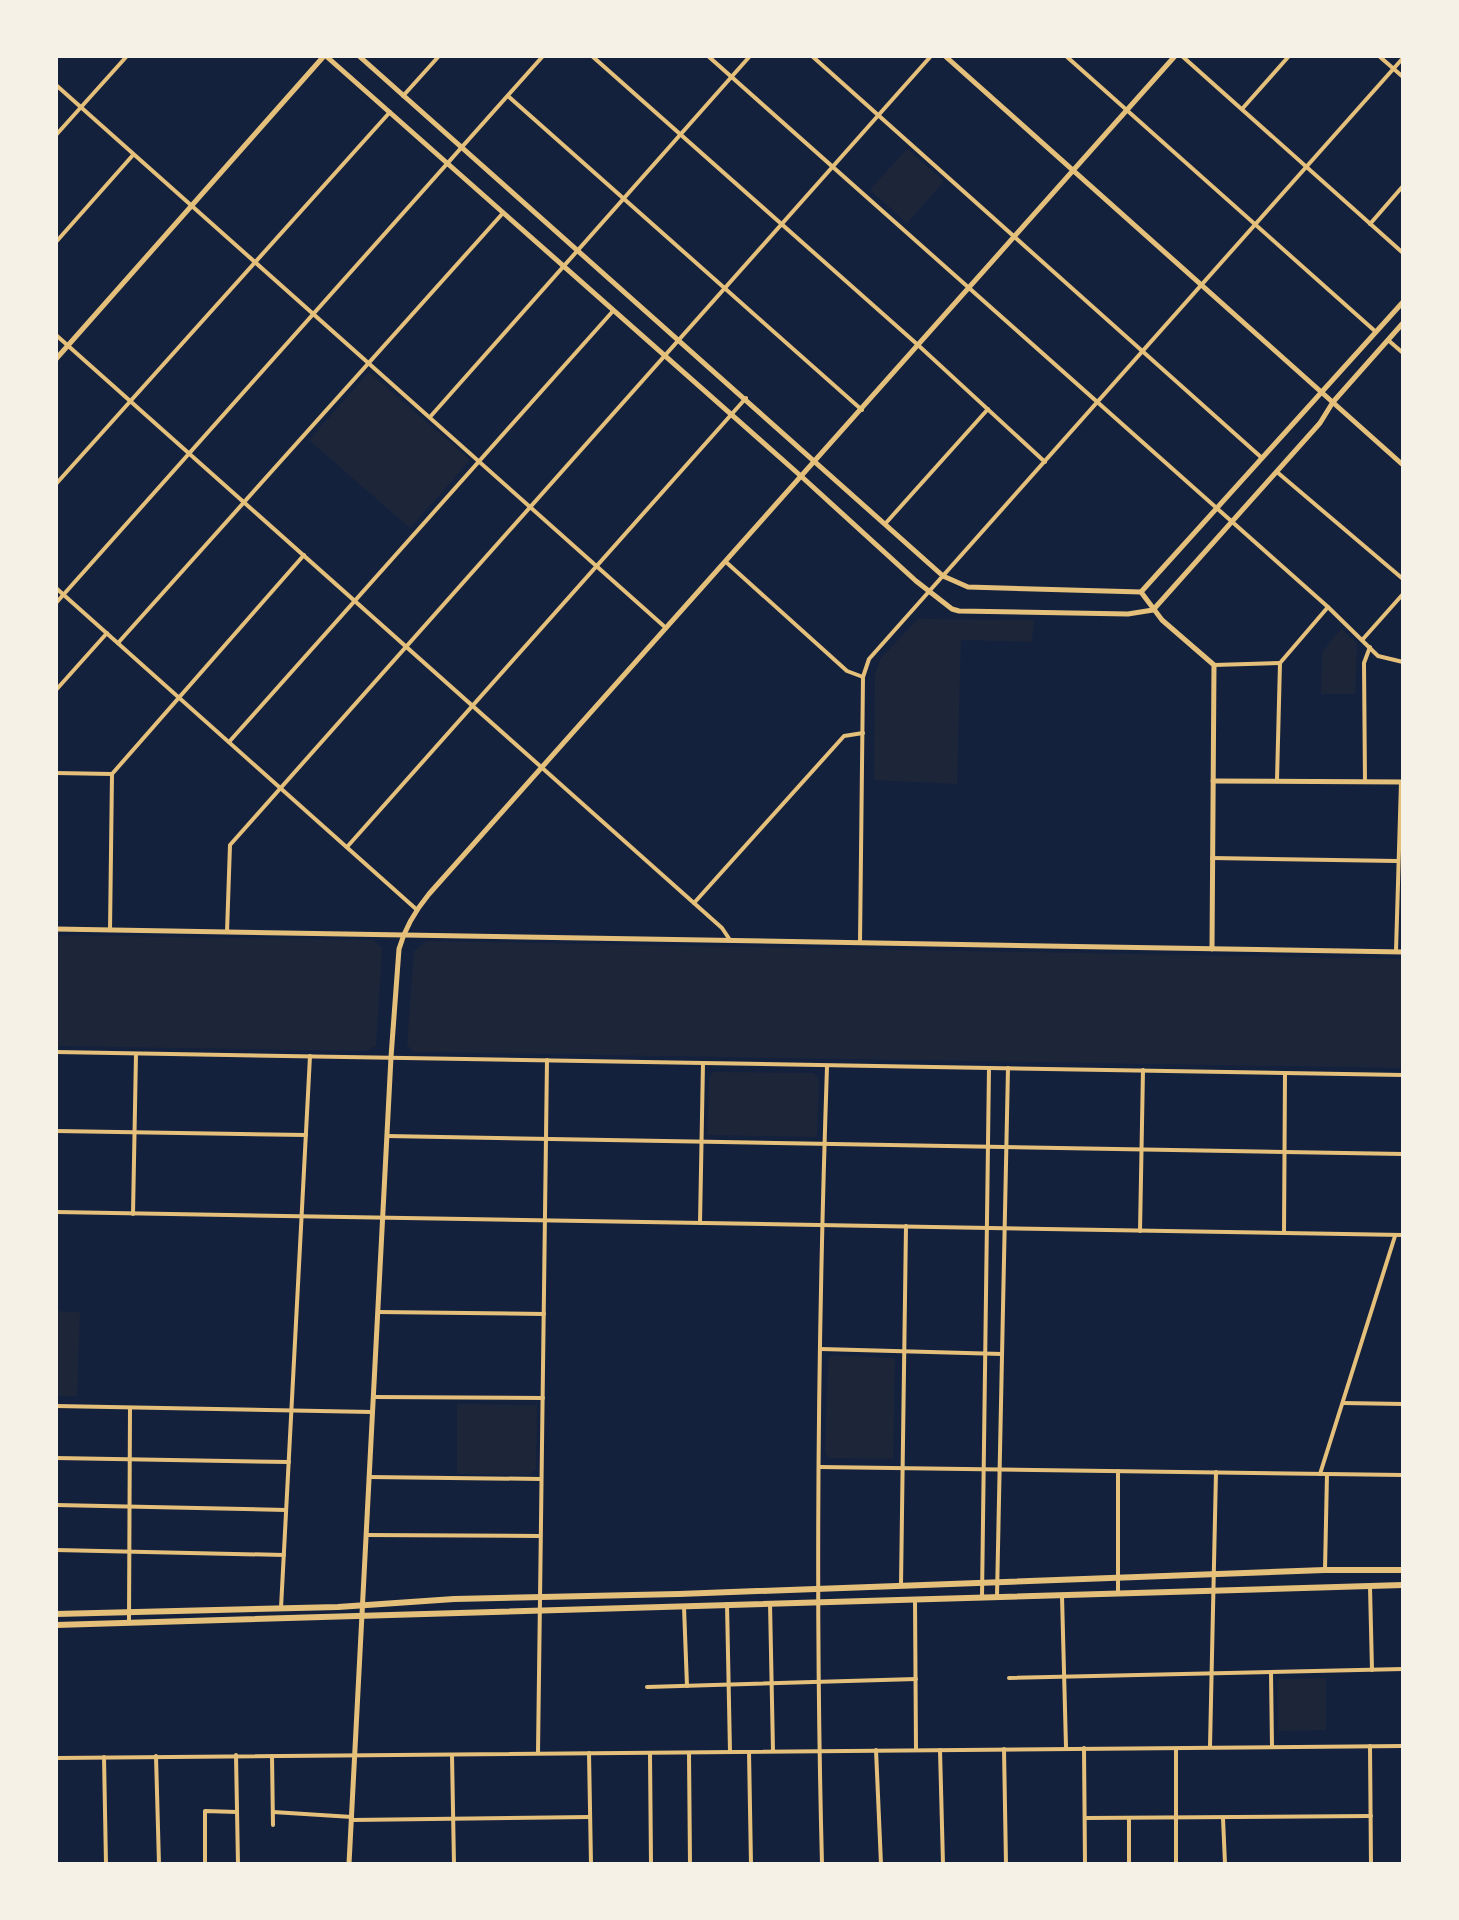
<svg xmlns="http://www.w3.org/2000/svg" width="1459" height="1920" font-family="'Fira Sans Condensed',sans-serif">
<rect width="100%" height="100%" fill="#14213d"/>
<g fill="#1d2539">
<polygon points="907,149 944,181 907,223 870,190"/>
<polygon points="369,372 470,460 410,528 309,440"/>
<polygon points="918,619 1034,620 1032,642 961,640 957,784 874,780 875,675 880,659"/>
<polygon points="1341,629 1357,643 1355,694 1321,694 1322,652"/>
<polygon points="56,935 373,940 382,948 376,1046 367,1051 56,1046"/>
<polygon points="427,941 1403,959 1403,1068 414,1052 407,1045 414,951"/>
<polygon points="713,1072 814,1073 819,1079 817,1137 707,1135 709,1077"/>
<polygon points="56,1311 80,1312 77,1396 56,1396"/>
<polygon points="832,1355 895,1358 893,1459 829,1458 825,1453 828,1358"/>
<polygon points="457,1404 537,1405 536,1469 529,1475 457,1474"/>
<polygon points="1326,1678 1326,1730 1278,1731 1277,1679"/>
</g>
<g fill="none" stroke-linecap="round" stroke-linejoin="round">
<g stroke="#e5c07b" stroke-width="4">
<polyline points="592,56 918,345 1045,462"/>
<polyline points="708,56 1328,607 1378,656 1403,662"/>
<polyline points="812,56 1262,458"/>
<polyline points="1066,56 1376,332"/>
<polyline points="1182,56 1403,253"/>
<polyline points="1379,56 1403,77"/>
<polyline points="56,85 666,628"/>
<polyline points="403,96 439,56"/>
<polyline points="508,96 862,410"/>
<polyline points="1242,109 1289,56"/>
<polyline points="56,135 127,56"/>
<polyline points="1370,224 1403,186"/>
<polyline points="56,242 133,155"/>
<polyline points="56,335 722,928 730,940"/>
<polyline points="1388,340 1403,353"/>
<polyline points="430,417 750,56"/>
<polyline points="1277,472 1403,579"/>
<polyline points="56,484 390,112"/>
<polyline points="885,524 988,409"/>
<polyline points="726,562 847,671 863,677"/>
<polyline points="56,588 416,909"/>
<polyline points="56,603 543,56"/>
<polyline points="1363,639 1403,594"/>
<polyline points="118,643 503,213"/>
<polyline points="1214,665 1280,663"/>
<polyline points="56,690 107,633"/>
<polyline points="229,742 613,311"/>
<polyline points="56,773 112,774"/>
<polyline points="1277,780 1280,663 1328,607"/>
<polyline points="1365,782 1364,663 1370,647"/>
<polyline points="347,847 746,398"/>
<polyline points="1212,858 1397,861"/>
<polyline points="694,903 844,736 863,733"/>
<polyline points="110,930 112,774 304,555"/>
<polyline points="227,932 230,845 931,56"/>
<polyline points="860,943 863,677 869,659 1403,58"/>
<polyline points="1396,951 1401,782"/>
<polyline points="56,1052 1403,1075"/>
<polyline points="56,1131 306,1135"/>
<polyline points="387,1136 1403,1154"/>
<polyline points="56,1212 1403,1235"/>
<polyline points="133,1214 136,1054"/>
<polyline points="700,1223 703,1063"/>
<polyline points="1140,1231 1143,1070"/>
<polyline points="1284,1233 1285,1073"/>
<polyline points="378,1312 544,1314"/>
<polyline points="821,1349 1002,1354"/>
<polyline points="373,1397 543,1398"/>
<polyline points="1343,1403 1403,1404"/>
<polyline points="56,1406 372,1412"/>
<polyline points="56,1458 289,1462"/>
<polyline points="820,1467 1403,1475"/>
<polyline points="1320,1474 1395,1236"/>
<polyline points="369,1477 541,1479"/>
<polyline points="56,1505 286,1510"/>
<polyline points="366,1535 539,1536"/>
<polyline points="56,1550 284,1555"/>
<polyline points="1325,1570 1327,1474"/>
<polyline points="901,1585 906,1226"/>
<polyline points="1370,1587 1372,1670"/>
<polyline points="1118,1593 1118,1471"/>
<polyline points="997,1596 1008,1068"/>
<polyline points="1062,1596 1066,1747"/>
<polyline points="982,1597 989,1068"/>
<polyline points="915,1600 916,1750"/>
<polyline points="770,1603 773,1751"/>
<polyline points="727,1604 730,1752"/>
<polyline points="684,1607 687,1686"/>
<polyline points="281,1608 310,1056"/>
<polyline points="129,1622 130,1408"/>
<polyline points="1271,1673 1272,1747"/>
<polyline points="1009,1678 1403,1669"/>
<polyline points="647,1687 916,1679"/>
<polyline points="1370,1746 1371,1864"/>
<polyline points="1210,1747 1216,1472"/>
<polyline points="1084,1748 1085,1864"/>
<polyline points="1004,1749 1006,1864"/>
<polyline points="1176,1749 1176,1864"/>
<polyline points="876,1750 881,1864"/>
<polyline points="940,1750 943,1864"/>
<polyline points="749,1752 751,1864"/>
<polyline points="538,1753 547,1060"/>
<polyline points="589,1753 591,1864"/>
<polyline points="689,1753 690,1864"/>
<polyline points="650,1754 651,1864"/>
<polyline points="236,1755 238,1864"/>
<polyline points="452,1755 454,1864"/>
<polyline points="156,1756 159,1864"/>
<polyline points="272,1756 273,1825"/>
<polyline points="104,1757 106,1864"/>
<polyline points="56,1758 1403,1746"/>
<polyline points="273,1812 352,1817"/>
<polyline points="1085,1818 1371,1816"/>
<polyline points="1129,1818 1129,1864"/>
<polyline points="1223,1818 1225,1864"/>
<polyline points="352,1820 590,1817"/>
<polyline points="205,1864 205,1811 237,1812"/>
<path d="M822,1864C815,1598 818,1332 827,1067"/>
</g>
<g stroke="#e5c07b" stroke-width="5">
<polyline points="326,56 802,477 916,581 952,609 959,611 1128,614 1153,610 1320,423 1333,402 1403,323"/>
<polyline points="359,56 943,576 968,587 1141,592"/>
<polyline points="945,56 1403,465"/>
<polyline points="56,359 324,56"/>
<polyline points="1141,592 1403,302"/>
<polyline points="1141,592 1162,620 1214,665 1212,949"/>
<polyline points="1213,781 1403,782"/>
<polyline points="56,929 1403,952"/>
<path d="M349,1864L391,1057L399,949C405,927 415,911 429,894L1175,56"/>
</g>
<g stroke="#e5c07b" stroke-width="6">
<polyline points="56,1614 338,1607 454,1599 679,1594 1325,1570 1403,1570"/>
<polyline points="56,1625 1403,1585"/>
</g>
</g>
<rect width="1459" height="1920" fill="none" stroke="#f6f1e7" stroke-width="116"/>
</svg>
